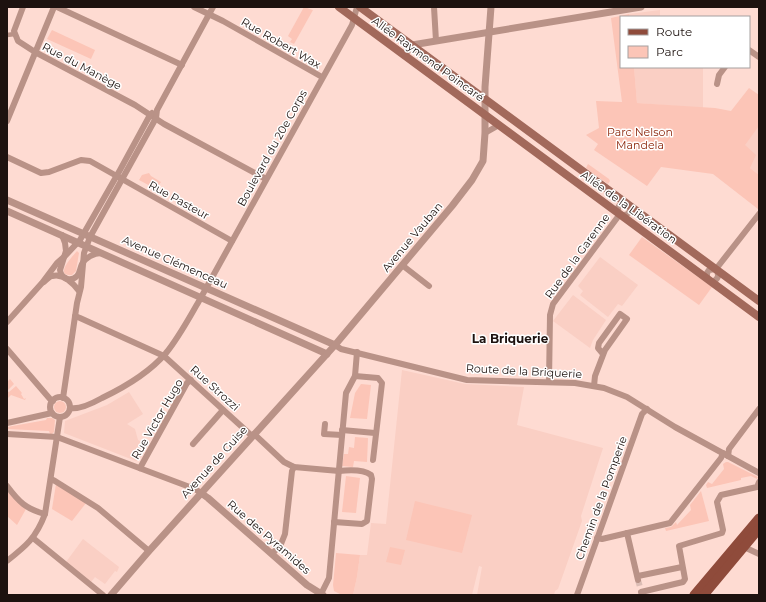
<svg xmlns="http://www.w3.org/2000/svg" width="766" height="602" font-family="Montserrat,sans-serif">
<rect width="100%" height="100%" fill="#fedbd2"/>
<g fill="#facfc4">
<polygon points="660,10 660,17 630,17 629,14"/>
<polygon points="634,67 703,67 703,108 637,103"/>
<polygon points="759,126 759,175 750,168 744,145"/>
<polygon points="600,257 638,285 622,306 618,304 608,317 580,295 583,291 578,286"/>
<polygon points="573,295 606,320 593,340 590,348 553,321"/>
<polygon points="402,370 465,384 524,387 517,425 603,448 581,516 582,521 558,589 555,591 554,595 477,595 482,567 479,566 472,595 353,595 357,577 360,555 367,555 371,523 386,524"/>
<polygon points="129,392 143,414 127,424 135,429 138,440 147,445 138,460 136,461 64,433 65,421 107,405"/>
<polygon points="83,539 119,567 117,572 115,571 105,584 95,577 91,582 66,562"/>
</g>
<g fill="#fcc5b7">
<polygon points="304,7 313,10 294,44 290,42 292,39 288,36"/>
<polygon points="629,14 630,17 621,17 621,67 634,67 637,103 715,108 731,111 749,88 759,95 759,126 745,145 756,155 750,168 759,175 758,209 713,174 661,167 647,186 594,150 598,144 586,135 599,128 596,101 622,102 611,18"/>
<polygon points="52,30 95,50 91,59 47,39"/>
<polygon points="588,164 609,179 610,181 608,184 586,168"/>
<polygon points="149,173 151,176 161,182 156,189 139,180 142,175"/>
<polygon points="642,237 712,287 699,305 629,255"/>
<path d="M77,251L79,253L76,271L72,275C53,276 73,256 77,251Z"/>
<polygon points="10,379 14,384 7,391 9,392 16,386 22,393 21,394 24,399 26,398 25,400 11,395 7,399 7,382"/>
<polygon points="361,384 371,385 367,419 350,418 355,393"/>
<circle cx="60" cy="407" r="6"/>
<polygon points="47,418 52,418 55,420 54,432 52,434 50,434 49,431 7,429 7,427 46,420"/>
<polygon points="355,437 368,438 367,462 354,461 353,467 342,466 344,454 348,454 349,447 354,448"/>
<polygon points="726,462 728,462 758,477 757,479 751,476 741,478 741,480 707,488 706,485 708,482 712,484 724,469 723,464"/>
<polygon points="346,476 360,478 356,513 342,512"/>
<polygon points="56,484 86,503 72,521 52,509"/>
<polygon points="7,491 26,509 17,525 7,516"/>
<polygon points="701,491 709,521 666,531 665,528 671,527 676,522 677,525 691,510 690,505"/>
<polygon points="415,501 472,515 462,553 406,540"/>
<polygon points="390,547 405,550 401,565 386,562"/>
<polygon points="336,553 360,555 357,577 353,595 342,595 334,591 333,585"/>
</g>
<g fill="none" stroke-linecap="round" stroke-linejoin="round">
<polyline stroke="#dcbdb5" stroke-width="6" stroke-dasharray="6 3" stroke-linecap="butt" points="638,580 640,587"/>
<polyline stroke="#b99287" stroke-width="4.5" points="7,35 15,34"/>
<g stroke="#b99287" stroke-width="6">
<polyline points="23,7 14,31 18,41 35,52 135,105 164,124 266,179"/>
<polyline points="57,7 182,65"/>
<polyline points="194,7 223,21 322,77"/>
<polyline points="434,7 436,41"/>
<polyline points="749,50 759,57"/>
<polyline points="717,84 719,75 725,67"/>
<polyline points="7,121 54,7"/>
<polyline points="485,133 499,125"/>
<polyline points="7,157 41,173 49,172 81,160 90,161 232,241"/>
<circle cx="624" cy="209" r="6"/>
<path d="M62,235L65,243L66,251L60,270C61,278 70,283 77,276C80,273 80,268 82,264C85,258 94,253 101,253"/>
<polyline points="402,265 429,286"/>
<polyline points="716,269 759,214"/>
<path d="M707,278V273L709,270L716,269C719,274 719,278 714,281H711"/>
<path d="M44,282C46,280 49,277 52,276C63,273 73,283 79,291"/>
<polyline points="75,316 80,318 164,356 252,436"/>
<polyline points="7,322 42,283 57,263 65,256 80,240 120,170 150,115 152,113"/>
<polyline points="335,345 341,349 467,380 575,383 604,388 627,397 675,427 759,473"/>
<polyline points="7,349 50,399 53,401"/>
<polyline points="355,376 378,378 382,383 373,460"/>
<polyline points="549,382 550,315 553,304 620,214"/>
<polyline points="594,386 595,376 605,350 627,319 620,314 599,343 598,348 603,354"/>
<circle cx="60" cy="407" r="10"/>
<polyline points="63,398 77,303 81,287 84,253 90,237 156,118 157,110 213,7"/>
<path d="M70,408C79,410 93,403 102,398C125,387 149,373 166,353C179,337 189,318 199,301L352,25L357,7"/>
<polyline points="7,423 52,413"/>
<polyline points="325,424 324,434 342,435"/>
<polyline points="342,430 375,433"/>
<polyline points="7,434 57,437 195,489 201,493"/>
<path d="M254,434L284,462L294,467L339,471C348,470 363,469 371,475L372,479L367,521L362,524L334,522"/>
<polyline points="193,444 223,410"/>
<polyline points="728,456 729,449 759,409"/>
<polyline points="140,468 187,383 191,380"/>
<polyline points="51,479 55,481 98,508 149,551"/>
<path d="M7,486C19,502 26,509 45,514"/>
<polyline points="627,533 638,580"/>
<polyline points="33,538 103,595"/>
<polyline points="597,538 602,539 670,523 721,458 723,453"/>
<polyline points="744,547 759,554"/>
<polyline points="272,554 281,544 285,534 292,471 294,467"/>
<path d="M7,561C26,546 36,538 45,514L60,417"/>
<polyline points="638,576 682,567"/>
<polyline points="321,594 329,578 346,393 355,376 357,352"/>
<polyline points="577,595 642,414 647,409"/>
<polyline points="642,595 641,592 683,582 685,579 679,546 722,533 723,530 717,502 721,495 757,487 759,482"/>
</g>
<g stroke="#b99287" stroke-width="7">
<polyline points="404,55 412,45 641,7"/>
<polyline points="7,200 335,345"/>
<polyline points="7,211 327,354"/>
<polyline points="201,493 208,498 307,585 323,595"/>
<polyline points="111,595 149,551 335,345 452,206 472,180 483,161 485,133 485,87 491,7"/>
</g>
<g stroke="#a2695b" stroke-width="8">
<polyline points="339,7 759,317"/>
<polyline points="360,7 759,301"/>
</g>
<g stroke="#8f4b3b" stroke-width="9">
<polyline points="694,595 759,518"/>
<polyline points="704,595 759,529"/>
</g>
</g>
<g text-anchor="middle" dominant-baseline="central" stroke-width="3" stroke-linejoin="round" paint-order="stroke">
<g font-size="11" fill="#1d120f" stroke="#fff">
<text transform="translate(281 43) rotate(30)">Rue Robert Wax</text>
<text transform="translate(428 59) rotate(36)">Allée Raymond Poincaré</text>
<text transform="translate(82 66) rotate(28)">Rue du Manège</text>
<text transform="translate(272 148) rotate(-61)">Boulevard du 20e Corps</text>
<text transform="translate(179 200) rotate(29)">Rue Pasteur</text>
<text transform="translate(629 207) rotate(36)">Allée de la Libération</text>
<text transform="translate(412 237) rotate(-50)">Avenue Vauban</text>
<text transform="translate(577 256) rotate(-54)">Rue de la Garenne</text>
<text transform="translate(175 262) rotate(24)">Avenue Clémenceau</text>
<text transform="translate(524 371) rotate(3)">Route de la Briquerie</text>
<text transform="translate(215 388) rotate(42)">Rue Strozzi</text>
<text transform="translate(157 419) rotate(-60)">Rue Victor Hugo</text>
<text transform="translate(214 462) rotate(-48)">Avenue de Guise</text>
<text transform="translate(601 498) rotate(-70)">Chemin de la Pomperie</text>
<text transform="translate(269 537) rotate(41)">Rue des Pyramides</text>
</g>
<g font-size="11" fill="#8b2409" stroke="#fff">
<text x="640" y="132">Parc Nelson<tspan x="640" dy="13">Mandela</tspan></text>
</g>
<g font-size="12" font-weight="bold" fill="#1d120f" stroke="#fff">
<text x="510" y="338">La Briquerie</text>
</g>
</g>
<rect width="766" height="602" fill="none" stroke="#1d120f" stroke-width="16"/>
<rect x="620" y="16" width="130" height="52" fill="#ffffff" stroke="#a5a09f"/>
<rect x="628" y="29" width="20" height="6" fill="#8f4b3b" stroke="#a5a09f"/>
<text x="656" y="36" font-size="12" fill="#1d120f">Route</text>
<rect x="628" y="46" width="20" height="12" fill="#fcc5b7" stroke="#a5a09f"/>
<text x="656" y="56" font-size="12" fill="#1d120f">Parc</text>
</svg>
